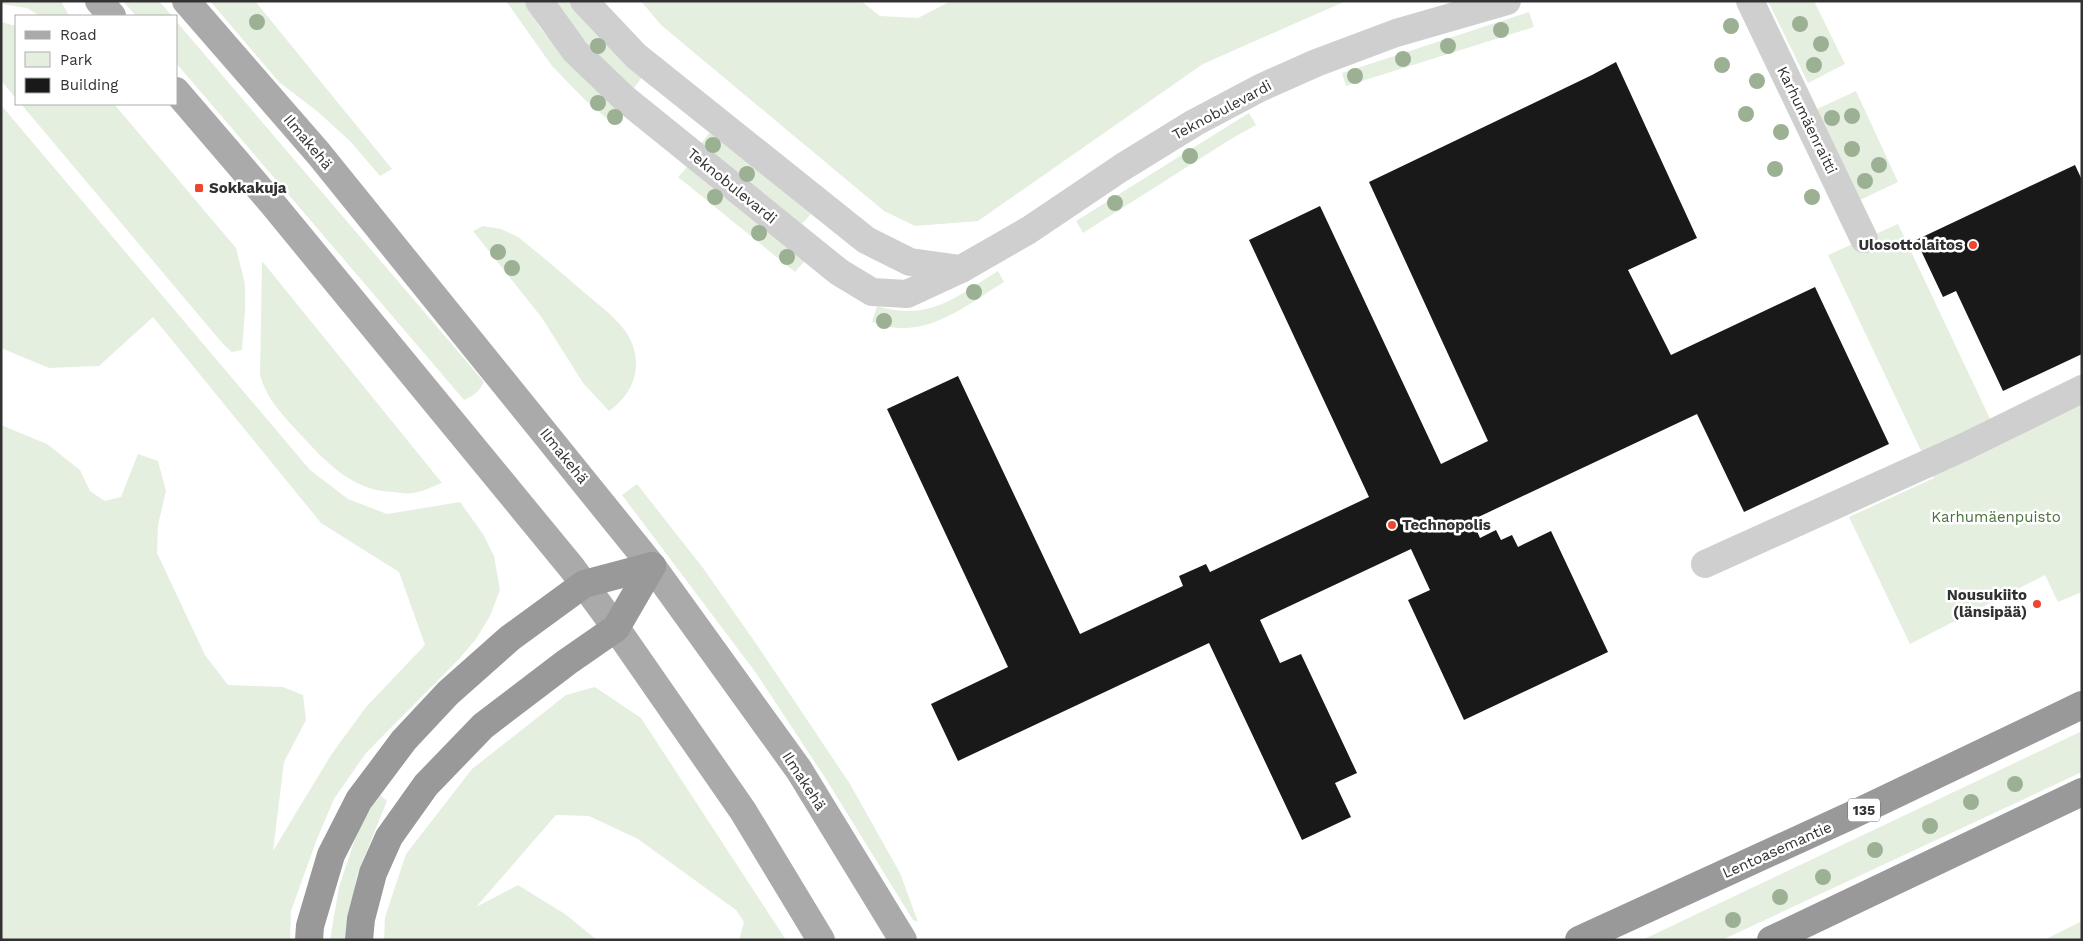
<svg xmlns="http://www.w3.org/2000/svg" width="2083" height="941" font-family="'Work Sans',sans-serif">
<rect width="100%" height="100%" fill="#fff"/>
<g fill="#e5efe0">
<polygon points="1,1 61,1 69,16 40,16 27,8 1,4"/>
<polygon points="123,1 159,1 172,16 136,16"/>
<polygon points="210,1 255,1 392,169 380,176 350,141 318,112 279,82"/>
<polygon points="506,1 524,1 540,28 562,55 624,115 614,125 584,99 552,66"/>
<path d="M555,1H572L643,76L634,88C602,63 578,34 555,1Z"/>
<polygon points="641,1 861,1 880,16 918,18 951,1 1346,1 1203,64 978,221 915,226 884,211 661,25"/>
<polygon points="1768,1 1814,1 1845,64 1808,83"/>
<polygon points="1529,12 1534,27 1346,86 1342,73"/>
<path d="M176,21L484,382C480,391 473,396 464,400L176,63Z"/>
<polygon points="1,22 16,26 16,99 1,80"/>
<polygon points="1856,91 1898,182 1860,200 1817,109"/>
<polygon points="21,104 114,104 236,248 245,284 245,311 242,350 232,352 223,344"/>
<polygon points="1,105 310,470 348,499 387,514 460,502 483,534 494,556 500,590 490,616 476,639 459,659 366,753 334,799 317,839 291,911 290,940 1,940 1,425 47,444 80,470 90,491 105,501 121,497 138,454 158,461 166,491 158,525 157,553 205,655 228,685 283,687 303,695 306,720 284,762 273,851 331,755 366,707 425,645 399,572 321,523 153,317 99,366 49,368 1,348"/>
<polygon points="1249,113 1256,125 1231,139 1083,233 1076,221"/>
<polygon points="710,132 811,214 802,224 701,144"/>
<polygon points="688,166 805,261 795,272 678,177"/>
<polygon points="1898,224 2002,444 2082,403 2082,592 2058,602 2045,575 1910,644 1849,517 1934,478 1828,255"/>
<path d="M483,226L501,229L518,237C541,255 563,274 586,294C601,307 619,319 629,337C644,365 634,394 609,411L583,383L542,318L473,231Z"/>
<path d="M262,261L442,483C433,486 423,492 413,493C407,494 400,493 394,492C352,491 327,463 300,434C283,415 267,400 260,375Z"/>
<path d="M998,271L1004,282C975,300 941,327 906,328C894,329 883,325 872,322L877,306C929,322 956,297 998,271Z"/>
<polygon points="637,484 703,568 757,645 850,784 900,873 918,922 913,920 824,776 756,673 622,495"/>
<polygon points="595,687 641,718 786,940 739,940 744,922 736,910 638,839 589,816 556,815 476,907 518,885 565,914 597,940 384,940 385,917 406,854 472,769 566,695"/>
<polygon points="2082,731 2082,772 1722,940 1642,940"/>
<polygon points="379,794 387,801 357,875 346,940 330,940 339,887 357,833"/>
<polygon points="2082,921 2082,940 2044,940"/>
</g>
<g fill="#191919">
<polygon points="1616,62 1697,238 1628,270 1671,355 1815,287 1889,444 1744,512 1697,414 1472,520 1480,538 1496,530 1501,540 1512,535 1518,547 1551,531 1608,652 1464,720 1408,600 1430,590 1411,549 1260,620 1280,663 1301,654 1357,773 1335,783 1351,817 1302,840 1209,643 958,761 931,704 1008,667 887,409 958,376 1080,634 1183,586 1179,576 1206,564 1210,572 1369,497 1249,240 1320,206 1441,464 1488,441 1369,182 1592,75"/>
<polygon points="2075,165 2082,180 2082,354 2003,391 1956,291 1943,297 1916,240"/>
</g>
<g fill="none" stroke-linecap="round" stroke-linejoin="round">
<g stroke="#cfcfcf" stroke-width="28">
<polyline points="539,1 575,51 625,99 839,272 872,292 907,294 961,269 1029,230 1121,168 1194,123 1260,88 1316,63 1396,33 1507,1"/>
<polyline points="584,1 636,56 866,240 910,262 961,269"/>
<polyline points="1750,1 1864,239"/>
<polyline points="1705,564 1964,447 2082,389"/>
</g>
<g stroke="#aaa" stroke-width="28">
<polyline points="99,1 112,16"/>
<polyline points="186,1 319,154 652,566 799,770 903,940"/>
<polyline points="176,91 272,203 572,568 616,628 743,811 821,940"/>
</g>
<g stroke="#999" stroke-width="28">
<polyline points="309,940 310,926 331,855 359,800 404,740 448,693 510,638 584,584 652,566"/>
<polyline points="359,940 361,919 373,873 389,837 426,785 483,726 567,662 616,628 652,566"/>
<polyline points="1579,940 1852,815 2082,705"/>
<polyline points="1771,940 2082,792"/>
</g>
</g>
<g fill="#9cb194">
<circle cx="257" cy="22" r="8"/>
<circle cx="1800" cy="24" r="8"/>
<circle cx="1731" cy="26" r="8"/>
<circle cx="1501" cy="30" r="8"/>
<circle cx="1821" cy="44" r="8"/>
<circle cx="598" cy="46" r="8"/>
<circle cx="1448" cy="46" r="8"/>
<circle cx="1403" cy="59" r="8"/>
<circle cx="1722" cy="65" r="8"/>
<circle cx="1814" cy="65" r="8"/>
<circle cx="1355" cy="76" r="8"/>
<circle cx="1757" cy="81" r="8"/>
<circle cx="598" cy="103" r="8"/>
<circle cx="1746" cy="114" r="8"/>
<circle cx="1852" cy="116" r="8"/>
<circle cx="615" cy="117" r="8"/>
<circle cx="1832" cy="118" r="8"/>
<circle cx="1781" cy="132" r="8"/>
<circle cx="713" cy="145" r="8"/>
<circle cx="1852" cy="149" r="8"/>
<circle cx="1190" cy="156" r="8"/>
<circle cx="1879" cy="165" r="8"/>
<circle cx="1775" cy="169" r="8"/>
<circle cx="747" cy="174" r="8"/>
<circle cx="1865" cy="181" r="8"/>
<circle cx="715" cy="197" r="8"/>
<circle cx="1812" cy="197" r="8"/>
<circle cx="1115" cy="203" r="8"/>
<circle cx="759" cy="233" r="8"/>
<circle cx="498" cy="252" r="8"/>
<circle cx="787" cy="257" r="8"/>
<circle cx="512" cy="268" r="8"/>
<circle cx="974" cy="292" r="8"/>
<circle cx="884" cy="321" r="8"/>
<circle cx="2015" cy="784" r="8"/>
<circle cx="1971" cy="802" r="8"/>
<circle cx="1930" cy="826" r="8"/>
<circle cx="1875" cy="850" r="8"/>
<circle cx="1823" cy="877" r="8"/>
<circle cx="1780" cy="897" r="8"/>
<circle cx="1733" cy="920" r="8"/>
</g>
<g fill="#ef442e" stroke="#fff" stroke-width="2">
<rect x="194" y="183" width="10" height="10" rx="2.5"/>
<circle cx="1973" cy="245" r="5"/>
<circle cx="1392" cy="525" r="5"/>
<circle cx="2037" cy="604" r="5"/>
</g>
<g text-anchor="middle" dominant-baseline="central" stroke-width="5" stroke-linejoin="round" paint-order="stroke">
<rect fill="#fff" stroke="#707070" stroke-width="1" x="1848" y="798.5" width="32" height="23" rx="4"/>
<g font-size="14" font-weight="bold" fill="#323232">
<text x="1864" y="810">135</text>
</g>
<g font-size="15" fill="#323232" stroke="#fff">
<text transform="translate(1222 110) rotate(-28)">Teknobulevardi</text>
<text transform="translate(1807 120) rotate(64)">Karhumäenraitti</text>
<text transform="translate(308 142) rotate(50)">Ilmakehä</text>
<text transform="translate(732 186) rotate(39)">Teknobulevardi</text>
<text transform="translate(564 456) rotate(51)">Ilmakehä</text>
<text transform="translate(804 781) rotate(57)">Ilmakehä</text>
<text transform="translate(1777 850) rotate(-24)">Lentoasemantie</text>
</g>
<g font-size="15" font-weight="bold" fill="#323232" stroke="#fff" text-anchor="start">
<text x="209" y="188">Sokkakuja</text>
<text x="1963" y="245" text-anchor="end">Ulosottolaitos</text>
<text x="1402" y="525">Technopolis</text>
<text x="2027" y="595" text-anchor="end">Nousukiito<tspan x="2027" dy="17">(länsipää)</tspan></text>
</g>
<g font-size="15" fill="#4b713c" stroke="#fff">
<text x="1996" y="517">Karhumäenpuisto</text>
</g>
</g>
<rect width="2083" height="941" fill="none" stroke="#323232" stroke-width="5"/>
<rect x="15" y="15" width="162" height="90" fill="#ffffff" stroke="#adadad"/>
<rect x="25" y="31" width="25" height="8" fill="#aaaaaa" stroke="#adadad"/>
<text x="60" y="40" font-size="15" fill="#323232">Road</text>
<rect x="25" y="52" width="25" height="15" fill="#e5efe0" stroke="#adadad"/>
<text x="60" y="65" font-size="15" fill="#323232">Park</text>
<rect x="25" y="78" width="25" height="15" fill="#191919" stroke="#adadad"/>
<text x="60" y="90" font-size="15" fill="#323232">Building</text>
</svg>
